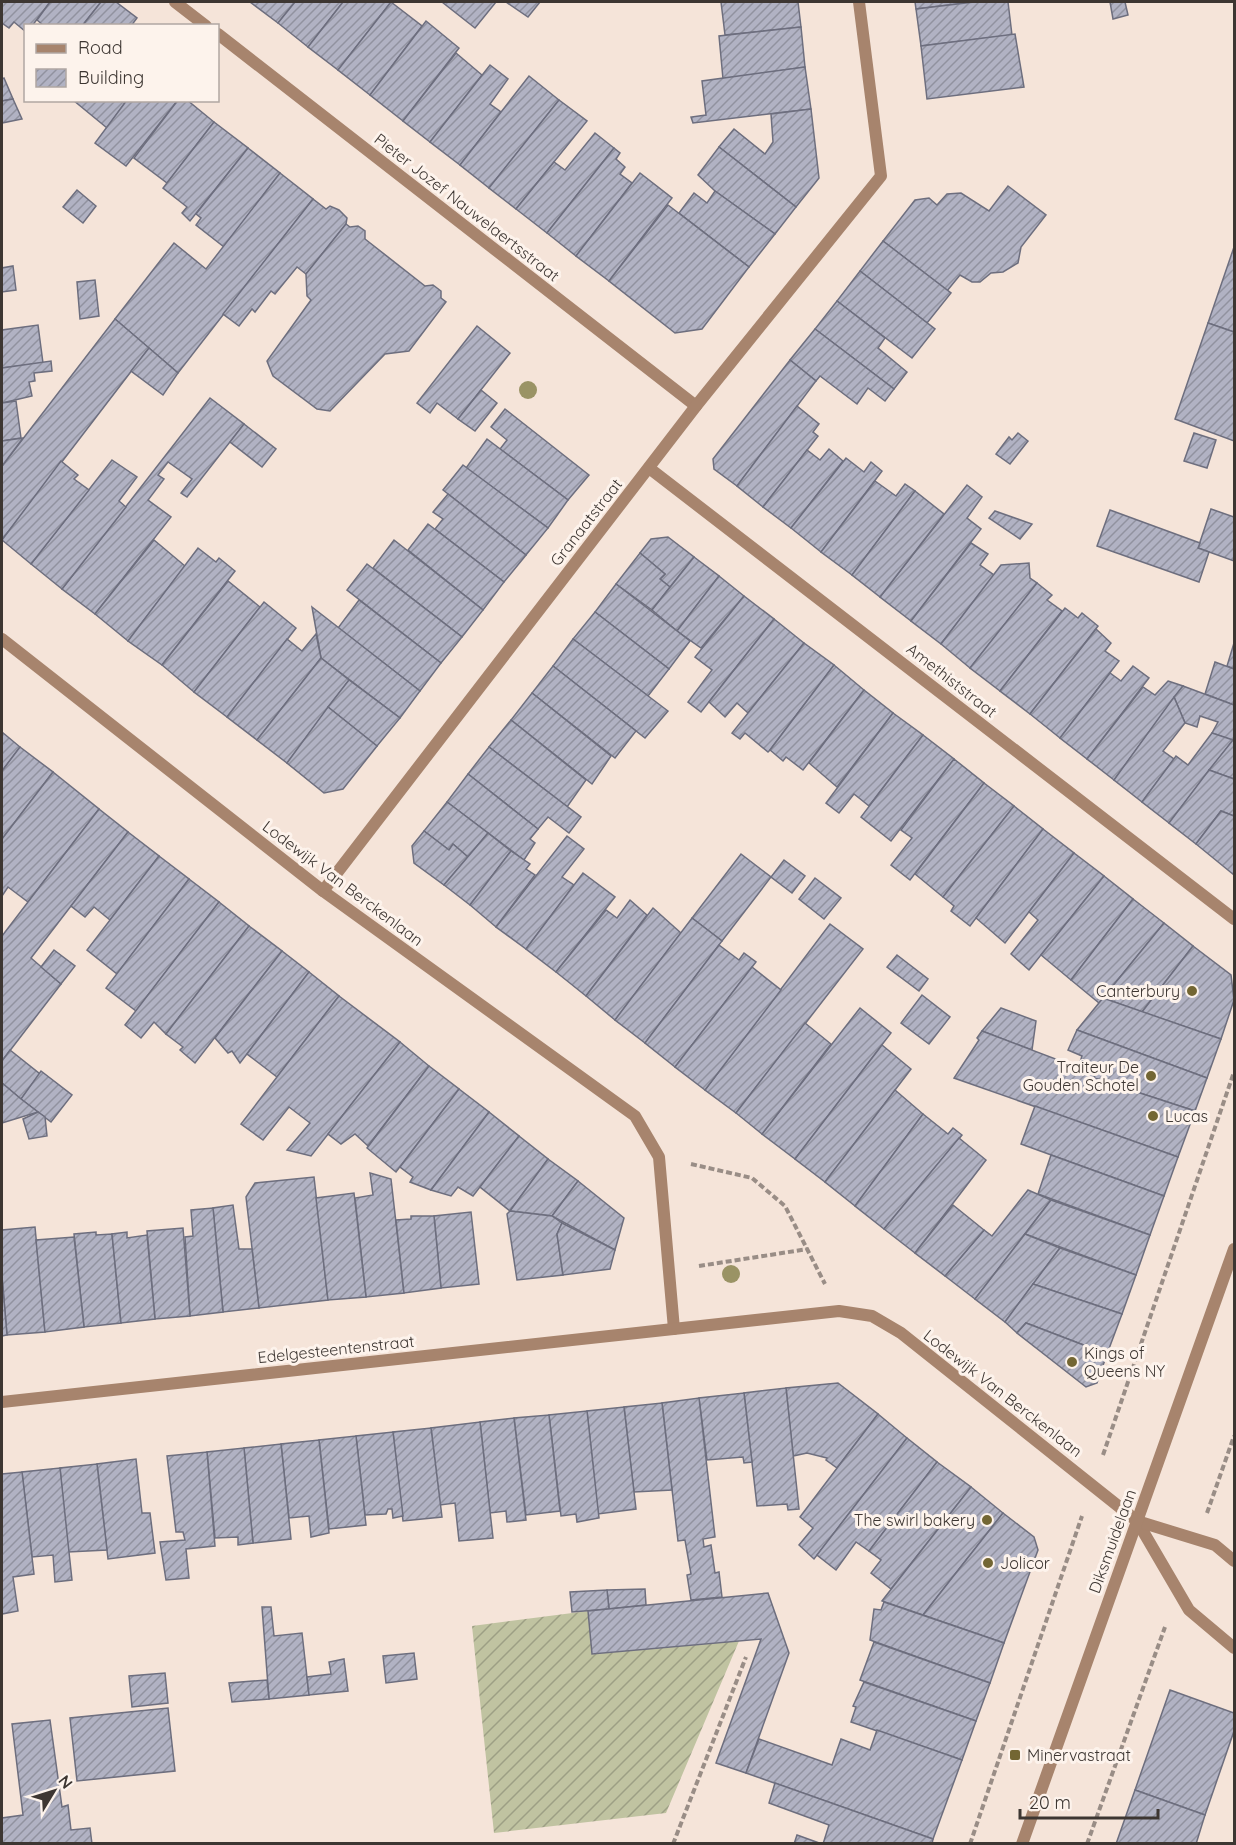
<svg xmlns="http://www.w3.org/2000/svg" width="1236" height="1845" font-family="Quicksand,sans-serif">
<defs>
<pattern id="garden-furrows" width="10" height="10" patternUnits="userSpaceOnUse" patternTransform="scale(1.5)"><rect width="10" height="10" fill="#c0c3a1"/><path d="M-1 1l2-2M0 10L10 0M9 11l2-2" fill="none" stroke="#9d9f84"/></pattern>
<pattern id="building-hatch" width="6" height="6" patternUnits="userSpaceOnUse" patternTransform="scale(1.5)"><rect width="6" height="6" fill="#b1b2c3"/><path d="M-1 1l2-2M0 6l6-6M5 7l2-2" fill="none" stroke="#91929f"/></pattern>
</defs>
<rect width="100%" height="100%" fill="#f5e4d9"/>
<polygon fill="url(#garden-furrows)" points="588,1611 592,1654 739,1641 666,1813 494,1833 472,1626"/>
<g fill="url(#building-hatch)" stroke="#6d6e7e" stroke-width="1.5">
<polygon points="2,2 50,2 32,26 26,26 26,32 14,22 9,28 2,23"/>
<polygon points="50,2 101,2 82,26 44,26 37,20"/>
<polygon points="101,2 116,2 137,18 131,26 82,26"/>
<polygon points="250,2 295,2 278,23"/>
<polygon points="295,2 343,2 308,47 278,23"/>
<polygon points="343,2 391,2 338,70 308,47"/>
<polygon points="391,2 422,26 370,95 338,70"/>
<polygon points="442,2 496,2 475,28"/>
<polygon points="506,2 540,2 528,17"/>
<polygon points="721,2 798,2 801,27 725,35"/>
<polygon points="915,2 974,2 916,9"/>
<polygon points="974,2 1008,2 1012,35 921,46 916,9"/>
<polygon points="1110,2 1125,2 1128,15 1113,19"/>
<polygon points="426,21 459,48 403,121 370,95"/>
<polygon points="801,27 805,67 723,79 719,36"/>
<polygon points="1015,34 1024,87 927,99 921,46"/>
<polygon points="456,53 482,75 430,142 403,121"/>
<polygon points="490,65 508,79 490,104 501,112 460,165 430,142"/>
<polygon points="805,67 811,109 693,123 691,117 706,115 702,81"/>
<polygon points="529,76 559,100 489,188 460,165"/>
<polygon points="4,78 13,99 2,101 2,79"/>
<polygon points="13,99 22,119 2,123 2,101"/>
<polygon points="73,100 127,100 107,128"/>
<polygon points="127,100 178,100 126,166 95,143"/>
<polygon points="178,100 187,100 214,122 167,183 134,158"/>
<polygon points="559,100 587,121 516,209 489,188"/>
<polygon points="811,109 819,178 796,207 719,147 734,129 765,154 773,142 771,114"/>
<polygon points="214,122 248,148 190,221 182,213 187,207 163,188"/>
<polygon points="595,133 614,148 547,233 516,209 554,162 565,170"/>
<polygon points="719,147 796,207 775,234 715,191 698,175"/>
<polygon points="248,148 280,173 224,247 196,225 201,218 196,214"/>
<polygon points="614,148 620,153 616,159 625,167 620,174 632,183 576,256 547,233"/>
<polygon points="280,173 313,199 178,373 115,319 174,243 206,269"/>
<polygon points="640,173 672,198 609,281 576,256"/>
<polygon points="1008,186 1046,215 1021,247 1018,263 1003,272 991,273 980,282 972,282 960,275 947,291 883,241 915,200 929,198 937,205 947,194 961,193 989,211"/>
<polygon points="77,190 96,206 83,223 63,207"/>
<polygon points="715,191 775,234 749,267 679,213 694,193 707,203"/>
<polygon points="313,199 326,209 330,206 339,210 347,218 346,224 306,274 297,267 275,294 271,291 255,312 252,309 239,326 223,314"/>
<polygon points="668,205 749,267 702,329 675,333 609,281"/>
<polygon points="346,224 350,227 358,226 365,231 365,239 425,286 433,285 441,291 441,298 446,302 409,351 385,354 330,411 317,409 273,376 267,361 311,300 307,296 306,274"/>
<polygon points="883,241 951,293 927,323 860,271"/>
<polygon points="1234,247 1234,332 1208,323"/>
<polygon points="13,266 16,290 2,292 2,268"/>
<polygon points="860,271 935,329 912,358 837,301"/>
<polygon points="95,280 99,316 80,319 77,282"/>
<polygon points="837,301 885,338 878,348 907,372 894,389 815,329"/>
<polygon points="115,319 149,348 2,540 2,466"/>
<polygon points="1208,323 1234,332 1234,441 1175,419"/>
<polygon points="38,325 43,363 2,368 2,330"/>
<polygon points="477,326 510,353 458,419 437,403 430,413 417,403"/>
<polygon points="815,329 894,389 885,401 868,388 857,404 820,376 816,381 790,360"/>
<polygon points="149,348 178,373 163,395 131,371"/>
<polygon points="790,360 816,381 737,486 714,469 713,459"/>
<polygon points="51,361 52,371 34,373 35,381 29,382 32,396 2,403 2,368"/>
<polygon points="481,390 497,403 475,431 458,419"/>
<polygon points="210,398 244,424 187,497 181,493 192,479 168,462 158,475 164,479 148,500 171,517 95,614 62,589"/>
<polygon points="16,401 21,438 2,441 2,403"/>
<polygon points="797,406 819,424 813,432 818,436 763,507 737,486"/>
<polygon points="505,409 589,475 568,500 500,449 507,440 491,427"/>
<polygon points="244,424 276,449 262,467 230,442"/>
<polygon points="1018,433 1028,441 1010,464 996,454 1009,437 1012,440"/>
<polygon points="1194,433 1216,440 1207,468 1184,461"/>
<polygon points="23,438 2,466 2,441"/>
<polygon points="487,439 568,500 548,528 466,468"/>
<polygon points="829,449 843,461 791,528 763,507 807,450 820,460"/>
<polygon points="846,458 864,472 871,462 882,471 821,552 791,528"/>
<polygon points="112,460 137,477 119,501 126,507 62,589 31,564"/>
<polygon points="61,461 78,475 74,479 89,490 31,564 2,540"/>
<polygon points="463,465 548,528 526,555 443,490"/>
<polygon points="875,481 896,496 905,484 915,491 852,575 821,552"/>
<polygon points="967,485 982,497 967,518 981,529 911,621 880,597"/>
<polygon points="915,491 944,514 880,597 852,575"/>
<polygon points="448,494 526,555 504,582 435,529 443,519 433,512"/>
<polygon points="1211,509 1234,517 1234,561 1198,548"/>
<polygon points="1110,510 1200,543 1198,548 1209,552 1199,582 1097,546"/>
<polygon points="995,511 1032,524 1020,539 989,518"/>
<polygon points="428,524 504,582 483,610 408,550"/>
<polygon points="668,537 694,557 670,587 660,579 665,574 640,553 651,539"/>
<polygon points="154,540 185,566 128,641 95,614"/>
<polygon points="394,540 483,610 462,637 373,568"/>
<polygon points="971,543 988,554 980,565 994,575 941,644 911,621"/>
<polygon points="198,548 216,562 219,558 235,571 162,665 128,641"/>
<polygon points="640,553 665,574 660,579 670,587 652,610 616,584"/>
<polygon points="694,557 719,576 677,631 652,610"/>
<polygon points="1029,563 1030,578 1037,583 970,668 941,644 1001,565"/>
<polygon points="367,564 462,637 441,663 347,590"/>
<polygon points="719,576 744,596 701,648 677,631"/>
<polygon points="228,581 260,607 194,692 162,665"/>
<polygon points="1037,583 1052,595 1047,600 1062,611 1000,691 970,668"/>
<polygon points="616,584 690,641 669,669 595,612"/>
<polygon points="744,596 774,619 701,712 688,702 712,670 695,657"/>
<polygon points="359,600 441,663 420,691 338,628"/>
<polygon points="264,602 296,628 227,717 194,692"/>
<polygon points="312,607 420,691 400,718 321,658"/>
<polygon points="1065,608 1078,618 1082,613 1098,626 1030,714 1000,691"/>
<polygon points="595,612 669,669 648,696 573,639"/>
<polygon points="774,619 804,643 748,713 737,703 725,717 709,702"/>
<polygon points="1096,629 1111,643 1105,651 1119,661 1060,738 1030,714"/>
<polygon points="316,634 321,658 257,740 227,717 287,639 302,651"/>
<polygon points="573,639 668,711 645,738 553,666"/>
<polygon points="804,643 834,665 770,750 768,752 745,733 740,739 732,733"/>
<polygon points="1234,643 1234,669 1227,666"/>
<polygon points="321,658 349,680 287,763 257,740"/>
<polygon points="1215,662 1234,669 1234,705 1205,694"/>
<polygon points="834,665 864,690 803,770 786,757 783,761 770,750"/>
<polygon points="553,666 636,731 615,758 532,693"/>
<polygon points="1133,666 1149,678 1087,759 1060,738 1110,673 1121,681"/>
<polygon points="349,680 400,718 377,746 328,707"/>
<polygon points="1168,681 1183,686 1114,780 1087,759 1143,687 1155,695"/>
<polygon points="1183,686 1234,705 1234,741 1212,733 1218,722 1200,716 1197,727 1185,723 1174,697"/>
<polygon points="864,690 893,713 837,787 809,763"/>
<polygon points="532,693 611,756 592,784 511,720"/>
<polygon points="1174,697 1185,723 1163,751 1174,759 1142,802 1114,780"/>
<polygon points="328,707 377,746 343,789 324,793 287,763"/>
<polygon points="893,713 923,735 869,806 854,794 839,813 826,803"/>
<polygon points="511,720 586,780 567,807 489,747"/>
<polygon points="2,732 20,747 2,771"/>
<polygon points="1212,733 1233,740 1169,823 1142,802 1176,756 1188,765"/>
<polygon points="923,735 954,759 891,841 861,817"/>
<polygon points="1233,740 1234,741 1234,779 1209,770"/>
<polygon points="20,747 53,772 2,839 2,771"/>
<polygon points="489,747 581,817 569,833 548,817 538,829 468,774"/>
<polygon points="954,759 984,783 910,880 891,865 912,838 901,830"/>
<polygon points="1209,770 1234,779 1234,816 1221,811 1196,844 1169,823"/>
<polygon points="53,772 99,809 28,902 8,887 2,896 2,839"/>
<polygon points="468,774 538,829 530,839 535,843 524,860 447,802"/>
<polygon points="984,783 1014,806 943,897 915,874"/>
<polygon points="447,802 488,833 468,857 453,844 449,850 424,831"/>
<polygon points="1014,806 1043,829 970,926 951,911 954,906 943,897"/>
<polygon points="99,809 128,832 31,958 61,984 2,1061 2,936"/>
<polygon points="1221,811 1234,816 1234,875 1196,844"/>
<polygon points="1043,829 1074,853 1005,943 976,918"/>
<polygon points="424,831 449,850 453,844 468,857 444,885 414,863 412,846"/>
<polygon points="128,832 159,856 110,920 94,907 85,917 71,906"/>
<polygon points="488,833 511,851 470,905 444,885"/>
<polygon points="567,836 584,849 562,877 574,885 526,949 496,927"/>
<polygon points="511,851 530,864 526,869 535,875 496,927 470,905"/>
<polygon points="1074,853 1104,876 1029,970 1011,954 1038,920 1029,912"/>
<polygon points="741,854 771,877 722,941 692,918"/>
<polygon points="159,856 189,879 117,974 87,950"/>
<polygon points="784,860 805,876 792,893 771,877"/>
<polygon points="583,873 615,897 556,972 526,949"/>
<polygon points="1104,876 1133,899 1071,980 1041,955"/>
<polygon points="815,878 841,898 824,919 799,899"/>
<polygon points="189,879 219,902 136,1011 106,988"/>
<polygon points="1133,899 1164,923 1099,1003 1071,980"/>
<polygon points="630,900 647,915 586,996 556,972 606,910 617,918"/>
<polygon points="219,902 249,926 166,1034 154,1022 141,1038 125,1025"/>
<polygon points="653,908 681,933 615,1020 586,996"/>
<polygon points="692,918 722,941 645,1043 615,1020"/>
<polygon points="1164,923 1193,946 1142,1012 1103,998"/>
<polygon points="830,924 863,949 736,1113 705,1090"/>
<polygon points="249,926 282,951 195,1063 180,1050 183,1047 166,1034"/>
<polygon points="719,945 739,960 744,953 756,962 675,1067 645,1043"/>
<polygon points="1193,946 1231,975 1234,1000 1221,1039 1142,1012"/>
<polygon points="54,950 75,966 61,984 41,967"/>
<polygon points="282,951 309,972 240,1063 232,1051 228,1053 215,1038"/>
<polygon points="897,955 928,979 919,991 887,967"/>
<polygon points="752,967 781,990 705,1090 675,1067"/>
<polygon points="309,972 339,996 277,1077 247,1054"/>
<polygon points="922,995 950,1017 929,1044 901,1023"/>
<polygon points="339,996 400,1042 311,1156 287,1150 310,1123 289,1107 263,1140 241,1124"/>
<polygon points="1103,998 1221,1039 1207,1078 1077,1030"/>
<polygon points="860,1008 891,1033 795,1159 762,1134"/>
<polygon points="1001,1008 1036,1021 1032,1050 982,1031"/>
<polygon points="805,1023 831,1044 762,1134 736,1113"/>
<polygon points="1077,1030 1207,1078 1195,1111 1094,1078 1095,1074 1078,1068 1082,1056 1068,1050"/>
<polygon points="982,1031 1095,1074 1094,1078 1195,1111 1178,1157 954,1078 979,1040 977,1038"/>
<polygon points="400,1042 429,1066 368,1146 355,1134 341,1144 328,1134"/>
<polygon points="882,1045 911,1069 825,1182 795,1159"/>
<polygon points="10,1050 40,1074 21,1099 2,1083 2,1061"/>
<polygon points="429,1066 459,1089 396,1172 367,1148"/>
<polygon points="41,1071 72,1095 51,1122 21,1099"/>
<polygon points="2,1083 21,1099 38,1112 2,1123"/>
<polygon points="459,1089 489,1112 431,1190 410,1182 413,1177 400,1167"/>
<polygon points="895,1090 923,1114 855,1206 825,1182"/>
<polygon points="1035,1106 1178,1157 1164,1196 1021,1144"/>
<polygon points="38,1112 45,1117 47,1136 29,1139 23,1119"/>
<polygon points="489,1112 519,1136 473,1196 458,1187 451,1196 431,1190"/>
<polygon points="923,1114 948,1134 953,1128 962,1135 884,1229 855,1206"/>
<polygon points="519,1136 548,1159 510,1211 480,1187"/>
<polygon points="959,1138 986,1160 915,1253 884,1229"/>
<polygon points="1051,1155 1164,1196 1150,1235 1038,1194"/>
<polygon points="548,1159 578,1181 552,1216 510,1211"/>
<polygon points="370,1173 391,1179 404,1293 366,1297 355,1198 373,1195"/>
<polygon points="314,1177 328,1300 259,1308 246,1197 255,1183"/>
<polygon points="578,1181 624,1218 615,1250 552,1216"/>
<polygon points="1028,1190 1051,1200 975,1299 945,1276 984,1230 992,1236"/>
<polygon points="354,1193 366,1297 328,1300 316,1198"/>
<polygon points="1051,1200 1150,1235 1136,1275 1025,1234"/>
<polygon points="233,1205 239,1249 252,1249 259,1308 223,1312 213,1208"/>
<polygon points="953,1205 984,1230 945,1276 915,1253"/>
<polygon points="213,1208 223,1312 190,1316 185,1237 193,1236 191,1210"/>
<polygon points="510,1211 552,1216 562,1223 557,1234 563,1275 517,1280 507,1214"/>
<polygon points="471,1212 479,1284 441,1288 434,1216"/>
<polygon points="411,1216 434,1216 441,1288 404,1293 396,1220 411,1219"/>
<polygon points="562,1223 615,1250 610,1269 563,1275 557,1234"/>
<polygon points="35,1227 45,1332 7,1335 2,1277 2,1230"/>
<polygon points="183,1228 190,1316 155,1319 147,1231"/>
<polygon points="96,1232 96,1235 112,1234 121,1323 84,1327 74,1234"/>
<polygon points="127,1232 127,1238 147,1235 155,1319 121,1323 112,1234"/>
<polygon points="1025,1234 1060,1248 1005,1322 975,1299"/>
<polygon points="74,1237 84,1327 45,1332 36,1240"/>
<polygon points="1060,1248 1136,1275 1122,1314 1033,1284"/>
<polygon points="2,1277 7,1335 2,1336"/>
<polygon points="1033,1284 1122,1314 1107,1354 1026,1323 1017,1333 1005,1322"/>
<polygon points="1026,1323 1107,1354 1097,1383 1086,1387 1017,1333"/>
<polygon points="838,1383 878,1414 837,1468 826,1460 827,1458 807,1453 793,1456 786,1388"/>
<polygon points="786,1388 799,1509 788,1510 787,1504 757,1506 744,1393"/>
<polygon points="744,1393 752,1462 744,1463 743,1457 707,1460 699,1398"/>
<polygon points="699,1398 715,1537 703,1539 704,1547 711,1545 715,1573 719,1572 722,1597 691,1600 687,1575 691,1574 685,1540 678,1541 662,1403"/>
<polygon points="662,1403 672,1490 634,1492 624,1407"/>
<polygon points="624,1407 636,1509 598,1514 587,1411"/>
<polygon points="587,1411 599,1518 577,1522 576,1514 561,1516 549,1415"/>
<polygon points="878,1414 907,1438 814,1559 799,1545 813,1528 800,1517"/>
<polygon points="549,1415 560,1511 526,1515 514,1418"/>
<polygon points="514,1418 526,1520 507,1522 506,1511 490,1513 480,1422"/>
<polygon points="480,1422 493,1538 459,1541 455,1503 440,1505 431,1428"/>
<polygon points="431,1428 442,1517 403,1521 393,1432"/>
<polygon points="393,1432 403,1516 393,1518 392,1509 388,1509 386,1514 365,1515 356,1436"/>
<polygon points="356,1436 366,1525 329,1529 319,1440"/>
<polygon points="907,1438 937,1462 869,1551 856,1542 836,1570 817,1555"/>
<polygon points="319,1440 329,1533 311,1537 309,1516 289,1518 281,1444"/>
<polygon points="281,1444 291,1539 253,1543 244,1448"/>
<polygon points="244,1448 253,1543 238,1545 238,1537 215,1538 207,1452"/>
<polygon points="207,1452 215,1546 186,1549 189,1578 166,1580 160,1542 185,1540 183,1532 176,1532 167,1456"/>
<polygon points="136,1459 142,1513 150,1513 155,1553 108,1559 97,1464"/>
<polygon points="937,1462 971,1487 891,1589 871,1573 881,1560 869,1551"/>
<polygon points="97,1464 107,1550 68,1552 60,1468"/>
<polygon points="60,1468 72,1580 55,1582 53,1555 32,1557 22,1472"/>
<polygon points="22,1472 34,1574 13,1577 18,1611 2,1614 2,1474"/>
<polygon points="971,1487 1003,1513 923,1615 882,1601"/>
<polygon points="1003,1513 1034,1537 1038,1550 1004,1643 923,1615"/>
<polygon points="645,1589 646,1605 609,1609 607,1590"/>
<polygon points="607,1590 609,1609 572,1612 570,1592"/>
<polygon points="768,1593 789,1653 746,1773 716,1763 761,1639 592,1654 588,1611"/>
<polygon points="884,1602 1004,1643 990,1683 870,1640 874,1609 881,1610"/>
<polygon points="262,1607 271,1607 274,1636 302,1633 309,1695 269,1699"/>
<polygon points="874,1642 990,1683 976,1721 860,1680"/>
<polygon points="414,1653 417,1679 386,1683 383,1656"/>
<polygon points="344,1659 348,1691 309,1695 307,1677 331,1674 329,1662"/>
<polygon points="165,1673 168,1703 132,1707 129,1676"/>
<polygon points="267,1680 269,1699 232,1702 229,1683"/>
<polygon points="864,1682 976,1721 962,1760 851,1722 856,1707 853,1706"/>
<polygon points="1170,1690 1234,1713 1234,1731 1205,1815 1135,1790"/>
<polygon points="168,1708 175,1771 77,1781 70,1718"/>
<polygon points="50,1720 62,1807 68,1805 71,1830 90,1828 92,1844 2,1844 2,1818 23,1815 12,1724"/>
<polygon points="877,1730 962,1760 933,1839 746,1773 759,1739 832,1765 841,1739 870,1750"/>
<polygon points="775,1783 933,1839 932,1844 823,1844 829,1825 769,1803"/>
<polygon points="1135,1790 1205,1815 1196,1844 1116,1844"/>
<polygon points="797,1835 822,1844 794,1844"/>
</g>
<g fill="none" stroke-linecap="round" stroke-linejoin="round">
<g stroke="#998d86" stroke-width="4" stroke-dasharray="6 3" stroke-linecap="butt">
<polyline points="691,1164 752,1178 785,1206 825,1284"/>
<polyline points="699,1266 808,1249"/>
<polyline points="1103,1455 1234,1072"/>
<polyline points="1207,1513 1234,1436"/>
<polyline points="673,1844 746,1657"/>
<polyline points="970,1844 1082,1516"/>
<polyline points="1087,1844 1165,1627"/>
</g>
<g stroke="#a7846d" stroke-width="12">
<polyline points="175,2 206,26"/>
<polyline points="218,34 696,406"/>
<polyline points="649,468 1234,919"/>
<polyline points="2,639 323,891 635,1116 659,1157 674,1329"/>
<polyline points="323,891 696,406 881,176 859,2"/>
<polyline points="2,1402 839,1311 872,1316 901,1333 1137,1521 1189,1610 1234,1648"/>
<polyline points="1137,1521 1215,1545 1234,1561"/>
</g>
<polyline stroke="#a7846d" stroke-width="12" points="1022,1844 1234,1249"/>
</g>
<g fill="#9a9365">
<circle cx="528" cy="390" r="9"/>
<circle cx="731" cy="1274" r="9"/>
</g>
<g fill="#736633" stroke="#fdf3ec" stroke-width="2">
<circle cx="1192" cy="991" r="6"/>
<circle cx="1151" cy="1076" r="6"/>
<circle cx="1153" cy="1116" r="6"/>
<circle cx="1072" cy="1362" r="6"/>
<circle cx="987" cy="1520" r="6"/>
<circle cx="988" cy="1563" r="6"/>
<rect x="1009" y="1749" width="12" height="12" rx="3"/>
</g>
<g text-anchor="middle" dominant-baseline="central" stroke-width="6" stroke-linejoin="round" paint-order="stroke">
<g font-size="16" fill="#3d3632" stroke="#fdf3ec">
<text transform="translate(467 207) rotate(38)">Pieter Jozef Nauwelaertsstraat</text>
<text transform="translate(586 522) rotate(-52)">Granaatstraat</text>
<text transform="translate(952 680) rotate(38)">Amethiststraat</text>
<text transform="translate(343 883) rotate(37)">Lodewijk Van Berckenlaan</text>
<text transform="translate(336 1349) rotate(-6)">Edelgesteentenstraat</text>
<text transform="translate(1003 1393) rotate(38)">Lodewijk Van Berckenlaan</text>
<text transform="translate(1112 1541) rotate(-70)">Diksmuidelaan</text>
</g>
<g font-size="16" fill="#3d3632" stroke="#fdf3ec" text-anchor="start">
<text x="1180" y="991" text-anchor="end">Canterbury</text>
<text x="1139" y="1067" text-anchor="end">Traiteur De<tspan x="1139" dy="18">Gouden Schotel</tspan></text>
<text x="1165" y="1116">Lucas</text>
<text x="1084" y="1353">Kings of<tspan x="1084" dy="18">Queens NY</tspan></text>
<text x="975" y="1520" text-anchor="end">The swirl bakery</text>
<text x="1000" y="1563">Jolicor</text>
<text x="1027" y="1755">Minervastraat</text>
</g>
</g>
<rect width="1236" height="1845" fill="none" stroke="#3d3632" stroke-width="6"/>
<rect x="24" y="24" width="195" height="78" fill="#fdf3ec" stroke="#b0a7a2" stroke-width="1.5"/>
<rect x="36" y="44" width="30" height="9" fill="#a7846d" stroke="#b0a7a2" stroke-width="1.5"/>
<text x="78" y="54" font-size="18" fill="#3d3632">Road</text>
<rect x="36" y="69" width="30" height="18" fill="url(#building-hatch)" stroke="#b0a7a2" stroke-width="1.5"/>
<text x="78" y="84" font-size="18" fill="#3d3632">Building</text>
<g transform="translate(54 1791) rotate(52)" stroke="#fdf3ec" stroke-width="4.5" paint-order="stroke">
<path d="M0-4.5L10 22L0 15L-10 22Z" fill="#3d3632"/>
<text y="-9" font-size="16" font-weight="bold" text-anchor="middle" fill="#3d3632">N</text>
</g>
<path d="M1020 1809v9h138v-9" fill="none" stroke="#3d3632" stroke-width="3"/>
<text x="1029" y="1809" font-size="18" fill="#3d3632" stroke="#fdf3ec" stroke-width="4.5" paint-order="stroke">20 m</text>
</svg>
